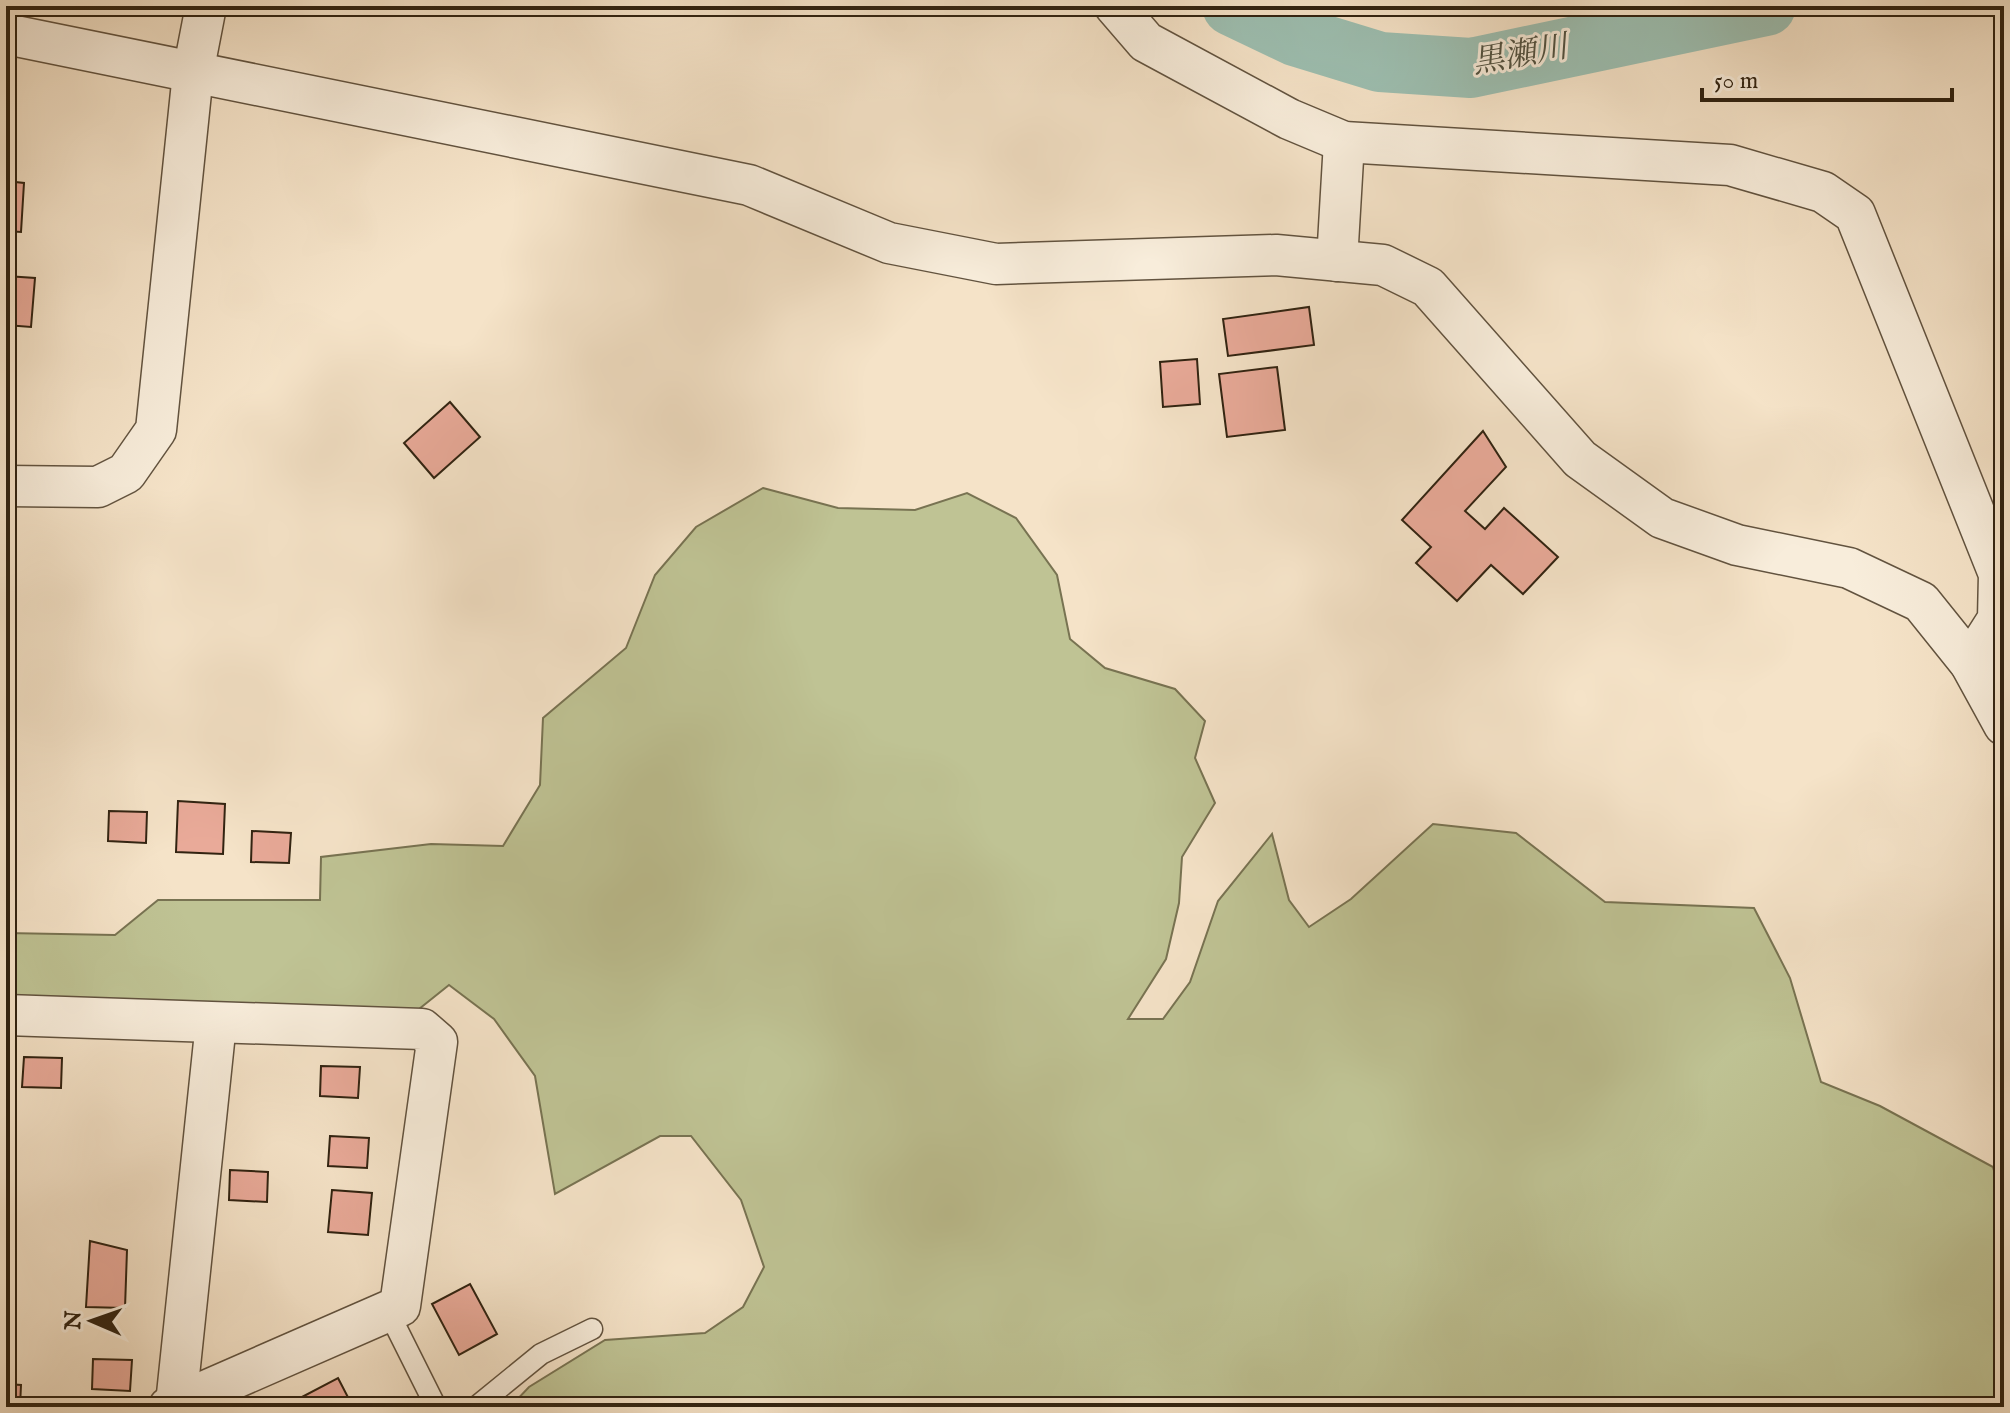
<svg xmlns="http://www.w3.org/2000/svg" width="2010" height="1413" font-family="'IM FELL English','Noto Serif JP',serif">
<rect width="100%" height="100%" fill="#f5e3c8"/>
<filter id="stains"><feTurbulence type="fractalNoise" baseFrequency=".0025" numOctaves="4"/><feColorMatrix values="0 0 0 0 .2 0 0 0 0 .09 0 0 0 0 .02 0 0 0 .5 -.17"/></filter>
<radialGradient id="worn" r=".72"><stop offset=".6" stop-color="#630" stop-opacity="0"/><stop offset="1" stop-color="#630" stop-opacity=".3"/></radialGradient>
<polygon fill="#bfc394" stroke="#787352" stroke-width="2" points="763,488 838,508 915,510 967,493 1016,518 1057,575 1070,639 1105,668 1175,689 1205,721 1195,758 1215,803 1182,857 1179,903 1166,959 1128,1019 1163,1019 1190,982 1218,901 1272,834 1289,900 1309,927 1351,899 1433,824 1516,833 1605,902 1754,908 1790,978 1821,1082 1880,1106 1993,1167 2004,1207 2004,1407 510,1407 529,1387 605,1340 705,1333 743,1307 764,1267 741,1200 691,1136 660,1136 555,1194 535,1076 494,1019 449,985 419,1009 6,1001 6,933 115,935 158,900 320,900 321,857 431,844 503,846 540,785 543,718 626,648 655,575 696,527"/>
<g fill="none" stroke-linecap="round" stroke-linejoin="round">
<polyline stroke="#9dbfb1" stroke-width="60" points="1232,6 1295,36 1380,62 1471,68 1766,6"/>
</g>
<g fill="#e9aa99" stroke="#312311" stroke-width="2">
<polygon points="6,181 24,183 21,232 6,231"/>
<polygon points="6,276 35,278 31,327 6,325"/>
<polygon points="1309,307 1314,345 1228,356 1223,319"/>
<polygon points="1197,359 1200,404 1163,407 1160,362"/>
<polygon points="1277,367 1285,430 1227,437 1219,374"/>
<polygon points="450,402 480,437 434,478 404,443"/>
<polygon points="1483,431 1506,467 1465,511 1485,529 1504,508 1558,557 1523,594 1491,565 1457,601 1416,563 1431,547 1402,520"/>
<polygon points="178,801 225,804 223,854 176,852"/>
<polygon points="109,811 147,812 146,843 108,841"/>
<polygon points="252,831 291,833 289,863 251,862"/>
<polygon points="24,1057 62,1058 61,1088 22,1087"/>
<polygon points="321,1066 360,1067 358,1098 320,1096"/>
<polygon points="330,1136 369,1138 367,1168 328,1166"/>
<polygon points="230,1170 268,1172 267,1202 229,1200"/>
<polygon points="332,1190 372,1193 368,1235 328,1232"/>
<polygon points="90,1241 127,1250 125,1308 86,1307"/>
<polygon points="470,1284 497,1334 459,1355 432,1304"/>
<polygon points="93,1359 132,1360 130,1391 92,1389"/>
<polygon points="338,1378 353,1407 304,1407 300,1398"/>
<polygon points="6,1384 21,1385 20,1407 6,1407"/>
</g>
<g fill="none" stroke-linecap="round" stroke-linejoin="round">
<defs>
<g id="service">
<polyline points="388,1311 436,1407"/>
<polyline points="476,1407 541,1354 592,1329"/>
</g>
<g id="minor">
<polyline points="1115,6 1146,42 1289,119 1344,142 1730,165 1823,192 1855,214 1999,574 1998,619 1970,663"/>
<polyline points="6,34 749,185 889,243 996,264 1276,255 1383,265 1428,287 1580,459 1662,518 1737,545 1849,568 1921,602 1970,663 2004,725"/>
<polyline points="1337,261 1344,142"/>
<polyline points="6,486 98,487 126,473 156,430 193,73 206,6"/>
<polyline points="6,1015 422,1029 437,1042 400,1306 169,1407"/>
<polyline points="176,1404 216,1023"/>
</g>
</defs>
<use href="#service" stroke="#62533f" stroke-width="23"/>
<use href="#minor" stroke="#62533f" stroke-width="43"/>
<use href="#service" stroke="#f8eddb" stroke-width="20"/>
<use href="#minor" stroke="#f8eddb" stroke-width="40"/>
</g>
<g text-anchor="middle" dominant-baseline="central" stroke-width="6" stroke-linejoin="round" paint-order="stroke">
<g font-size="32" font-style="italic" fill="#515241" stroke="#f8eddb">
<text transform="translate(1520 56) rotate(-10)">黒瀬川</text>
</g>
</g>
<rect width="2010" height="1413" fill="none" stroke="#f5e3c8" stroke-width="32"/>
<rect x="8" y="8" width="1994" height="1397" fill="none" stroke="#312311" stroke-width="4"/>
<rect x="16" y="16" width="1978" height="1381" fill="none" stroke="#312311" stroke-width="2"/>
<g transform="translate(92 1321) rotate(272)" stroke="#f8eddb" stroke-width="6" paint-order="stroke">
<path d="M0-6L14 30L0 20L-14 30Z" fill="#312311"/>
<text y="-12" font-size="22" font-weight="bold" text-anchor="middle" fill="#312311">N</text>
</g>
<path d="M1702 88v12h250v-12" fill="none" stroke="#312311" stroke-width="4"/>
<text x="1714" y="88" font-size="24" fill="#312311" stroke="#f8eddb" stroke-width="6" paint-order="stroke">50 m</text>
<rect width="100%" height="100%" filter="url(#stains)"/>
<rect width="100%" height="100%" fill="url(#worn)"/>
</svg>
